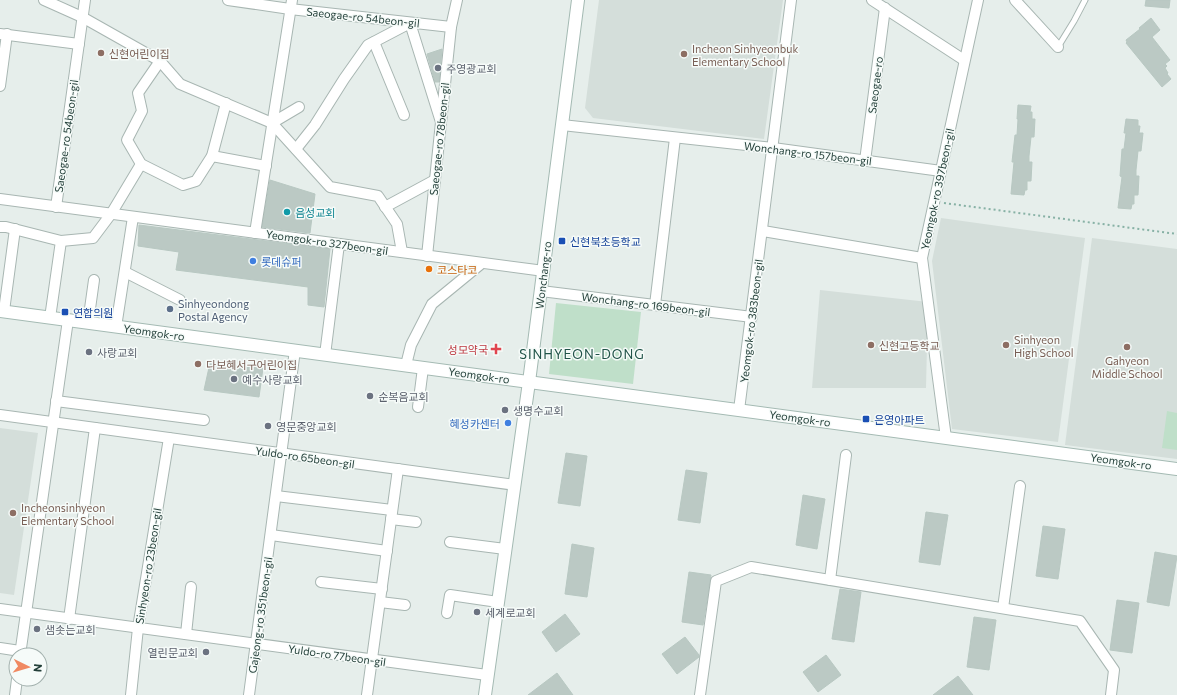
<svg xmlns="http://www.w3.org/2000/svg" width="1177" height="695" font-family="Commissioner,'Noto Sans KR',sans-serif">
<rect width="100%" height="100%" fill="#e6eeeb"/>
<g fill="#d4deda">
<polygon points="599,0 783,0 764,139 593,118 585,108"/>
<polygon points="941,218 1085,238 1058,442 952,429 932,261"/>
<polygon points="1092,238 1177,249 1177,459 1065,445"/>
<polygon points="820,290 928,302 926,388 812,388"/>
<polygon points="0,428 38,433 14,595 0,593"/>
</g>
<g fill="#bfdfc9">
<polygon points="556,303 641,312 633,384 549,374"/>
<polygon points="1167,411 1177,413 1177,450 1162,448"/>
</g>
<g fill="#bbc9c4" stroke="#b8c8c2">
<polygon points="1146,0 1170,0 1169,8 1145,6"/>
<polygon points="1151,18 1160,30 1152,37 1170,60 1165,64 1167,66 1165,68 1168,73 1167,74 1171,79 1162,87 1126,43 1127,42 1126,40 1140,29 1139,28"/>
<polygon points="442,49 439,82 435,82 427,54"/>
<polygon points="1018,105 1031,106 1030,112 1032,112 1032,119 1035,119 1034,137 1031,137 1029,156 1029,162 1032,162 1031,181 1027,181 1027,190 1025,190 1024,195 1011,194 1014,162 1012,162 1015,135 1017,135 1018,119 1017,119"/>
<polygon points="1126,119 1138,120 1138,126 1140,126 1139,133 1143,133 1141,151 1138,151 1136,170 1136,176 1139,176 1138,195 1134,195 1134,204 1132,204 1131,209 1118,208 1122,177 1120,176 1122,149 1124,149 1126,133 1124,133"/>
<polygon points="270,180 315,194 310,233 262,227"/>
<polygon points="139,225 330,249 324,307 308,305 308,287 176,270 179,252 138,246"/>
<polygon points="210,363 263,368 259,397 204,390"/>
<polygon points="566,453 587,456 580,506 558,503"/>
<polygon points="686,470 707,473 700,523 678,520"/>
<polygon points="803,495 825,499 817,549 796,545"/>
<polygon points="926,512 948,515 940,565 919,562"/>
<polygon points="1043,526 1065,529 1058,579 1036,576"/>
<polygon points="572,544 594,548 587,597 565,594"/>
<polygon points="1155,552 1177,556 1169,606 1147,602"/>
<polygon points="689,572 711,575 703,625 682,622"/>
<polygon points="840,589 861,592 854,642 832,639"/>
<polygon points="1117,600 1139,603 1132,653 1110,650"/>
<polygon points="565,614 580,634 556,652 542,632"/>
<polygon points="974,617 996,620 989,670 967,667"/>
<polygon points="685,637 699,655 699,657 677,674 662,654"/>
<polygon points="826,655 841,675 818,692 803,672"/>
<polygon points="557,673 573,695 528,695"/>
<polygon points="958,676 973,695 933,695"/>
</g>
<g fill="none" stroke-linecap="round" stroke-linejoin="round">
<defs>
<polyline id="lane" points="1058,47 1074,21 1085,0"/>
<g id="street">
<polyline points="44,0 82,17 160,61 180,84 272,123 330,187 378,196 397,224 402,252"/>
<polyline points="228,0 290,9 451,27"/>
<polyline points="872,0 964,60"/>
<polyline points="1015,0 1058,47"/>
<polyline points="0,34 79,44"/>
<polyline points="374,42 404,115"/>
<polyline points="160,61 138,93 142,111 127,140 141,164 183,185 196,181 212,156 226,103"/>
<polyline points="0,86 7,34"/>
<polyline points="272,123 299,107"/>
<polyline points="562,125 773,148 941,171"/>
<polyline points="296,149 315,125 344,79 368,45 410,23 441,122"/>
<polyline points="212,156 266,166"/>
<polyline points="865,161 885,8"/>
<polyline points="0,199 544,271"/>
<polyline points="56,207 85,0"/>
<polyline points="385,207 435,180"/>
<polyline points="0,227 6,227 61,241 93,238 111,214 141,164"/>
<polyline points="763,231 922,258"/>
<polyline points="255,233 292,0"/>
<polyline points="427,256 451,27 457,0"/>
<polyline points="125,272 180,300"/>
<polyline points="541,291 752,317"/>
<polyline points="655,305 675,138"/>
<polyline points="4,311 15,229"/>
<polyline points="50,318 61,241"/>
<polyline points="88,323 94,280"/>
<polyline points="116,327 133,217"/>
<polyline points="325,355 339,244"/>
<polyline points="406,365 411,345 432,304 482,263"/>
<polyline points="56,401 204,420"/>
<polyline points="418,407 423,368"/>
<polyline points="739,410 791,0"/>
<polyline points="0,415 515,485"/>
<polyline points="946,438 922,258 978,0"/>
<polyline points="276,496 392,510"/>
<polyline points="391,519 416,522"/>
<polyline points="271,535 387,551"/>
<polyline points="450,542 505,549"/>
<polyline points="830,580 846,455"/>
<polyline points="321,582 382,589"/>
<polyline points="380,602 405,605"/>
<polyline points="1003,608 1020,486"/>
<polyline points="0,609 487,675"/>
<polyline points="447,613 450,595 498,602"/>
<polyline points="69,619 95,428"/>
<polyline points="186,634 191,587"/>
<polyline points="0,648 20,651"/>
<polyline points="20,655 68,320"/>
<polyline points="15,695 17,679"/>
<polyline points="131,695 138,628 169,438"/>
<polyline points="249,695 295,350"/>
<polyline points="367,695 398,469"/>
<polyline points="700,695 716,581 751,567 1080,621 1114,670 1111,695"/>
</g>
<g id="secondary">
<polyline points="0,311 1177,469"/>
<polyline points="485,695 529,382 578,0"/>
</g>
</defs>
<use href="#lane" stroke="#a8b6b2" stroke-width="7"/>
<use href="#street" stroke="#a8b6b2" stroke-width="12"/>
<use href="#secondary" stroke="#a4bab3" stroke-width="14"/>
<polyline stroke="#87b1a5" stroke-width="2" stroke-dasharray="2 3" stroke-linecap="butt" points="944,203 1177,234"/>
<use href="#lane" stroke="#fff" stroke-width="5"/>
<use href="#street" stroke="#fff" stroke-width="10"/>
<use href="#secondary" stroke="#fff" stroke-width="12"/>
</g>
<g fill="#8d6e63" stroke="#f6fbf9" stroke-width="1.5">
<circle cx="101" cy="53" r="4"/>
<circle cx="684" cy="54" r="4"/>
<circle cx="871" cy="345" r="4"/>
<circle cx="1006" cy="345" r="4"/>
<circle cx="1127" cy="347" r="4"/>
<circle cx="198" cy="364" r="4"/>
<circle cx="13" cy="513" r="4"/>
</g>
<g fill="#6b7280" stroke="#f6fbf9" stroke-width="1.5">
<circle cx="438" cy="68" r="4"/>
<circle cx="89" cy="352" r="4"/>
<circle cx="234" cy="379" r="4"/>
<circle cx="370" cy="396" r="4"/>
<circle cx="505" cy="410" r="4"/>
<circle cx="268" cy="426" r="4"/>
<circle cx="477" cy="612" r="4"/>
<circle cx="37" cy="629" r="4"/>
<circle cx="206" cy="652" r="4"/>
</g>
<circle fill="#0f9aa8" stroke="#f6fbf9" stroke-width="1.5" cx="287" cy="212" r="4"/>
<g fill="#1a4fb4" stroke="#f6fbf9" stroke-width="1.5">
<rect x="558" y="237" width="8" height="8" rx="2"/>
<rect x="61" y="308" width="8" height="8" rx="2"/>
<rect x="862" y="415" width="8" height="8" rx="2"/>
</g>
<g fill="#3f7fe0" stroke="#f6fbf9" stroke-width="1.5">
<circle cx="253" cy="261" r="4"/>
<circle cx="508" cy="423" r="4"/>
</g>
<circle fill="#e8710a" stroke="#f6fbf9" stroke-width="1.5" cx="429" cy="269" r="4"/>
<circle fill="#5c6f8a" stroke="#f6fbf9" stroke-width="1.5" cx="170" cy="309" r="4"/>
<path fill="#e0444e" stroke="#f6fbf9" stroke-width="1.5" d="M494 343h4v4h4v4h-4v4h-4v-4h-4v-4h4z"/>
<g text-anchor="middle" dominant-baseline="central" stroke-width="3" stroke-linejoin="round" paint-order="stroke">
<g font-size="11" fill="#24403a" stroke="#f6fbf9">
<text transform="translate(363 17) rotate(6)">Saeogae-ro 54beon-gil</text>
<text transform="translate(875 85) rotate(-83)">Saeogae-ro</text>
<text transform="translate(66 136) rotate(-82)">Saeogae-ro 54beon-gil</text>
<text transform="translate(439 139) rotate(-84)">Saeogae-ro 78beon-gil</text>
<text transform="translate(808 153) rotate(7)">Wonchang-ro 157beon-gil</text>
<text transform="translate(937 189) rotate(-78)">Yeomgok-ro 397beon-gil</text>
<text transform="translate(327 242) rotate(8)">Yeomgok-ro 327beon-gil</text>
<text transform="translate(543 275) rotate(-83)">Wonchang-ro</text>
<text transform="translate(646 304) rotate(7)">Wonchang-ro 169beon-gil</text>
<text transform="translate(751 321) rotate(-83)">Yeomgok-ro 383beon-gil</text>
<text transform="translate(154 332) rotate(8)">Yeomgok-ro</text>
<text transform="translate(479 375) rotate(8)">Yeomgok-ro</text>
<text transform="translate(800 418) rotate(8)">Yeomgok-ro</text>
<text transform="translate(305 457) rotate(8)">Yuldo-ro 65beon-gil</text>
<text transform="translate(1121 461) rotate(8)">Yeomgok-ro</text>
<text transform="translate(148 566) rotate(-81)">Sinhyeon-ro 23beon-gil</text>
<text transform="translate(260 615) rotate(-82)">Gajeong-ro 351beon-gil</text>
<text transform="translate(337 655) rotate(8)">Yuldo-ro 77beon-gil</text>
</g>
<g font-size="11" fill="#785e54" stroke="#f6fbf9" text-anchor="start">
<text x="692" y="48">Incheon Sinhyeonbuk<tspan x="692" dy="13">Elementary School</tspan></text>
<text x="109" y="53">신현어린이집</text>
<text x="1014" y="339">Sinhyeon<tspan x="1014" dy="13">High School</tspan></text>
<text x="879" y="345">신현고등학교</text>
<text x="1127" y="360" text-anchor="middle">Gahyeon<tspan x="1127" dy="13">Middle School</tspan></text>
<text x="206" y="364">다보혜서구어린이집</text>
<text x="21" y="507">Incheonsinhyeon<tspan x="21" dy="13">Elementary School</tspan></text>
</g>
<g font-size="11" fill="#5b616d" stroke="#f6fbf9" text-anchor="start">
<text x="446" y="68">주영광교회</text>
<text x="97" y="352">사랑교회</text>
<text x="242" y="379">예수사랑교회</text>
<text x="378" y="396">순복음교회</text>
<text x="513" y="410">생명수교회</text>
<text x="276" y="426">영문중앙교회</text>
<text x="485" y="612">세계로교회</text>
<text x="45" y="629">샘솟는교회</text>
<text x="198" y="652" text-anchor="end">열린문교회</text>
</g>
<g font-size="11" fill="#0d838f" stroke="#f6fbf9" text-anchor="start">
<text x="295" y="212">음성교회</text>
</g>
<g font-size="11" fill="#164399" stroke="#f6fbf9" text-anchor="start">
<text x="570" y="241">신현북초등학교</text>
<text x="73" y="312">연합의원</text>
<text x="874" y="419">은영아파트</text>
</g>
<g font-size="11" fill="#366cbe" stroke="#f6fbf9" text-anchor="start">
<text x="261" y="261">롯데슈퍼</text>
<text x="500" y="423" text-anchor="end">혜성카센터</text>
</g>
<g font-size="11" fill="#c56008" stroke="#f6fbf9" text-anchor="start">
<text x="437" y="269">코스타코</text>
</g>
<g font-size="11" fill="#4e5e75" stroke="#f6fbf9" text-anchor="start">
<text x="178" y="303">Sinhyeondong<tspan x="178" dy="13">Postal Agency</tspan></text>
</g>
<g font-size="11" fill="#be3a42" stroke="#f6fbf9" text-anchor="end">
<text x="488" y="349">성모약국</text>
</g>
<g font-size="13" letter-spacing="1" fill="#205348" stroke="#f6fbf9">
<text x="582" y="354">SINHYEON-DONG</text>
</g>
</g>
<g transform="translate(28 667) rotate(95)"><circle r="19" fill="#f6fbf9" stroke="#a2b0ad"/>
<path d="M0-3L7 15L0 10L-7 15Z" fill="#f08962"/>
<text y="-6" font-size="11" font-weight="bold" text-anchor="middle" fill="#24403a">N</text>
</g>
</svg>
